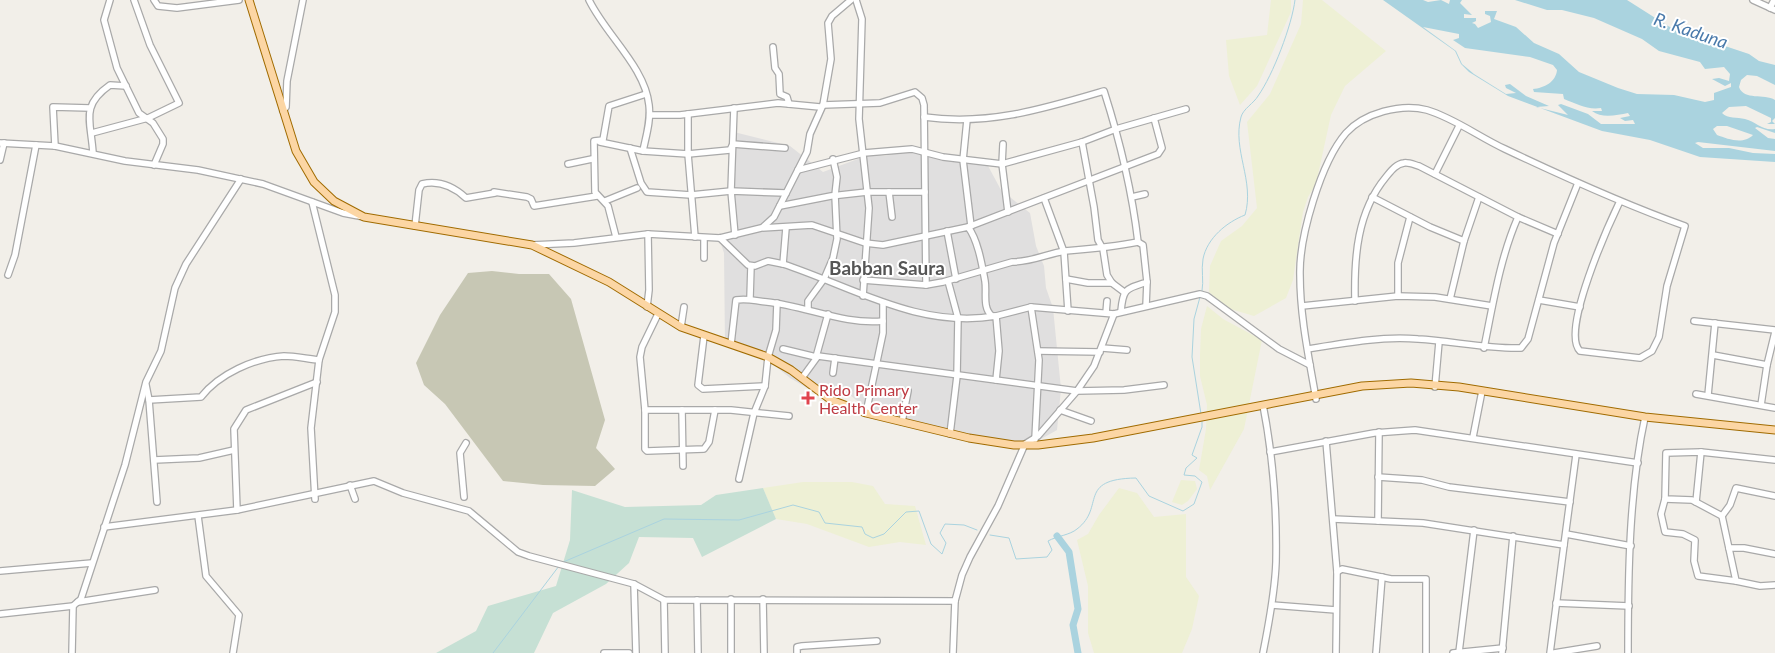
<svg xmlns="http://www.w3.org/2000/svg" width="1775" height="653" font-family="Lato,sans-serif">
<rect width="100%" height="100%" fill="#f2efe9"/>
<polygon fill="#e0dfdf" points="730,131 790,146 823,172 871,154 885,156 903,151 919,151 987,164 1001,190 1030,213 1036,246 1044,266 1046,288 1053,308 1061,389 1057,430 1034,443 971,438 866,408 850,395 819,395 790,378 763,356 725,345 724,253 719,238 732,233"/>
<polygon fill="#c7c7b4" points="492,271 519,274 549,274 571,299 605,420 596,448 615,469 595,486 543,485 503,481 445,404 424,385 416,363 440,315 468,273"/>
<g fill="#eef0d5">
<polygon points="1271,0 1291,0 1291,12 1257,86 1240,105 1229,76 1226,40 1267,35"/>
<polygon points="1303,0 1322,0 1386,51 1345,86 1331,115 1316,184 1308,197 1303,212 1293,280 1286,298 1254,316 1227,308 1209,292 1210,266 1221,241 1242,226 1257,208 1247,122 1270,94 1301,24"/>
<polygon points="1207,306 1223,319 1262,340 1244,429 1210,490 1207,476 1199,470 1206,429 1207,405 1200,376 1200,355 1201,329"/>
<polygon points="1181,480 1195,481 1197,489 1188,501 1182,505 1172,502"/>
<polygon points="803,482 852,482 873,486 885,504 915,506 926,545 900,542 869,547 807,524 776,519 763,488"/>
<polygon points="1119,488 1137,493 1154,517 1186,514 1186,577 1199,596 1192,629 1182,653 1094,653 1088,633 1088,586 1077,540 1088,534 1099,515"/>
</g>
<polygon fill="#c6e0d4" points="763,488 776,519 702,557 693,538 639,537 629,563 606,584 553,613 534,653 436,653 476,631 488,606 556,586 570,540 572,490 625,507 701,505 716,495"/>
<path fill="#aad3df" fill-rule="evenodd" d="M1383,0H1423L1428,2L1441,0L1449,4L1450,0H1462L1460,3L1472,15L1464,14V18H1476V21L1472,23L1475,24L1478,28L1491,22L1490,16L1485,14V11H1497L1494,19L1516,27L1534,43L1559,54L1579,72L1618,88L1637,94L1674,95L1705,102L1714,100V93L1731,87V83L1725,86L1712,79L1719,78L1729,81L1730,74L1724,67L1705,69L1700,62L1659,51L1642,39L1594,18L1562,10H1547L1515,0H1627L1668,26L1683,33L1706,42L1716,43L1749,54L1759,61L1775,65V85L1757,76L1747,75L1741,80L1739,87C1744,101 1764,93 1775,100V118L1772,121L1775,124H1767L1771,122V118L1746,106L1729,107L1722,113C1728,119 1737,117 1745,119C1757,122 1762,131 1775,129V133L1757,127L1755,128L1768,138L1775,139V151L1698,142L1695,143L1703,148H1729L1753,153L1775,154V162L1700,157L1650,140L1602,131L1508,96L1469,72L1461,64L1455,51ZM1423,27L1459,34V38L1453,40L1465,48L1530,57L1553,65L1557,70C1556,82 1544,88 1533,89L1534,92L1563,94L1564,99C1577,104 1587,110 1601,108L1602,111H1592C1602,119 1617,115 1628,113L1630,116L1620,118L1625,121L1633,120L1635,124H1601L1588,114L1561,104L1558,105L1568,115L1536,107L1549,106L1526,96L1510,84L1505,85L1506,88L1516,93L1506,94L1474,74L1462,64L1456,51ZM1717,126H1727L1753,135C1743,145 1728,139 1717,135L1713,129Z"/>
<g fill="none" stroke-linecap="round" stroke-linejoin="round">
<g stroke="#aad3df" stroke-width="1">
<path d="M1202,291C1204,281 1201,270 1203,259C1207,238 1227,222 1245,215C1255,181 1232,150 1241,117C1243,109 1254,103 1258,96C1273,75 1292,25 1295,0"/>
<polyline points="1200,297 1194,319 1192,357 1201,414"/>
<path d="M990,535L1009,538L1016,559L1047,557L1052,550L1048,541C1057,536 1070,535 1077,529C1106,507 1076,479 1136,478L1149,496L1183,511L1194,504L1202,482L1195,476L1184,475L1186,468L1197,458L1192,455L1202,427V421"/>
<polyline points="561,563 664,519 739,520 793,505 819,512 825,523 862,527 865,534 873,538 884,534 906,512 919,511 931,544 942,554 946,543 940,533 945,524 964,525 977,530"/>
<polyline points="493,653 559,566"/>
</g>
<polyline stroke="#aad3df" stroke-width="7" points="1057,536 1069,552 1078,609 1073,625 1078,653"/>
<defs>
<g id="minor">
<polyline points="110,0 104,20 117,68 139,113 153,123 163,139 163,144 154,165"/>
<polyline points="154,0 158,6 177,8 239,0"/>
<path d="M589,0C606,35 645,67 649,105C651,121 646,136 643,151"/>
<polyline points="856,0 862,19 859,119 869,208 863,296"/>
<polyline points="1753,0 1775,10"/>
<polyline points="1770,8 1774,0"/>
<polyline points="773,47 775,68 779,74 780,94 787,97 789,104"/>
<polyline points="823,105 880,103 915,92 922,98 924,105 926,285"/>
<polyline points="734,108 731,191 735,235"/>
<polyline points="283,111 286,107 287,81 303,0"/>
<polyline points="688,114 688,154 695,237"/>
<polyline points="650,115 680,115 778,103 820,107"/>
<path d="M924,117C988,126 1043,109 1104,91C1120,141 1132,191 1138,242L1143,245L1147,282C1126,289 1123,288 1121,311"/>
<polyline points="967,120 963,160 971,226"/>
<polyline points="92,133 148,118 179,103 150,45 134,0"/>
<polyline points="600,142 643,151 688,154 730,150 733,144"/>
<polyline points="1082,142 1094,207 1098,240 1103,249 1107,275 1112,283 1124,292"/>
<polyline points="0,143 55,146 125,161 198,170 263,184 343,213 364,217"/>
<polyline points="733,144 785,148"/>
<polyline points="1003,144 1002,164 1008,212"/>
<polyline points="55,146 53,107 90,108"/>
<polyline points="630,148 641,183 647,192 691,195 731,191 786,193"/>
<path d="M93,153C91,121 80,106 110,85L126,86"/>
<polyline points="0,160 4,143"/>
<polyline points="568,164 592,159"/>
<polyline points="798,170 864,153 912,149 943,157 1002,164 1082,142 1116,129 1186,109"/>
<polyline points="1435,174 1459,126"/>
<polyline points="494,192 527,197 531,199 534,206 597,196"/>
<polyline points="889,192 892,217"/>
<polyline points="1132,197 1145,194"/>
<polyline points="1372,197 1430,227 1464,241"/>
<polyline points="1044,198 1064,252 1068,311"/>
<polyline points="605,201 637,188"/>
<polyline points="312,202 335,295 335,312 319,360 311,428 315,499"/>
<polyline points="780,206 831,196 867,192 925,192"/>
<path d="M415,226L419,190L422,184C439,180 453,186 466,198L495,193"/>
<polyline points="763,227 774,217 807,152 810,134 823,105 831,59 828,23 832,16 851,0"/>
<polyline points="968,227 1158,154 1162,148 1154,118"/>
<polyline points="947,231 956,279"/>
<polyline points="616,237 608,206 595,192 594,141 603,140 609,106 646,94"/>
<path d="M720,238L748,265L755,266L768,261L783,264C853,287 919,329 996,316L999,351L996,380"/>
<path d="M532,245L574,243L648,234L720,238L761,228L812,225L865,243L883,245L968,227C978,240 982,265 985,281C987,292 982,308 992,316H996L1031,307L1114,314L1200,294L1207,296L1279,349L1310,365"/>
<polyline points="704,258 704,238"/>
<polyline points="783,264 786,228"/>
<polyline points="8,275 15,255 36,145"/>
<polyline points="1066,279 1088,283 1112,283"/>
<path d="M863,280L926,285L943,282L1012,262C1031,262 1047,254 1065,251C1090,249 1113,247 1138,242"/>
<polyline points="948,281 958,318 957,376 950,434"/>
<polyline points="1398,296 1398,263 1410,217"/>
<polyline points="750,298 751,266"/>
<polyline points="1450,299 1464,241 1479,197"/>
<polyline points="1539,300 1580,307"/>
<path d="M1355,301C1354,257 1357,212 1386,177C1391,171 1396,164 1404,163C1408,162 1415,165 1419,166L1518,217L1558,234"/>
<polyline points="1146,306 1147,282"/>
<polyline points="1302,306 1398,296 1435,297 1492,306"/>
<polyline points="647,307 649,290 648,234"/>
<polyline points="1031,307 1039,360 1035,439"/>
<polyline points="808,308 808,301 824,279 833,258 837,239 835,195 837,177 833,159"/>
<polyline points="1106,313 1107,301"/>
<polyline points="658,314 642,347 640,357 645,410 645,449 647,451 704,449 709,442 715,410"/>
<polyline points="1694,321 1775,330"/>
<polyline points="681,327 684,307"/>
<polyline points="704,336 698,385 703,389 765,386"/>
<path d="M731,344L736,300C748,298 755,301 767,302C806,306 844,325 883,321"/>
<polyline points="1102,348 1127,350"/>
<path d="M1484,348C1493,304 1500,258 1518,217"/>
<polyline points="783,349 816,357 828,314"/>
<path d="M1308,349C1344,343 1381,336 1418,339C1453,341 1486,349 1521,348L1528,339L1554,243L1578,183"/>
<polyline points="1038,351 1100,352"/>
<polyline points="1713,355 1767,365"/>
<polyline points="833,373 835,358"/>
<polyline points="802,378 818,356 1077,391 1124,390 1164,385"/>
<path d="M146,385L149,400L201,397C219,374 254,358 284,356C295,356 308,359 319,360"/>
<polyline points="1435,387 1439,342"/>
<polyline points="1696,394 1775,408"/>
<polyline points="1708,395 1715,323"/>
<path d="M1316,399C1309,358 1300,317 1300,275C1299,237 1321,162 1346,133C1364,113 1401,103 1427,110C1454,118 1479,137 1505,149C1564,177 1623,204 1685,226L1667,286L1659,337L1652,351L1640,358L1580,351C1560,332 1609,224 1620,201"/>
<polyline points="149,400 157,502"/>
<path d="M1263,405C1273,456 1277,510 1276,562C1275,592 1269,623 1263,653"/>
<polyline points="1761,405 1767,365 1775,332"/>
<polyline points="645,410 731,410 789,416"/>
<polyline points="682,410 683,466"/>
<polyline points="1060,410 1091,421"/>
<polyline points="866,413 883,333 883,303"/>
<polyline points="902,422 908,391"/>
<polyline points="1473,437 1482,391"/>
<polyline points="1326,441 1337,572"/>
<polyline points="1270,452 1374,433 1415,430 1638,463"/>
<polyline points="154,460 199,458 234,450"/>
<polyline points="1775,460 1701,452 1666,453 1665,499 1692,500 1722,516 1736,581 1760,586 1775,585"/>
<polyline points="1378,477 1422,480 1449,487 1570,502"/>
<polyline points="739,479 754,413 765,386 768,357 776,330 777,303"/>
<polyline points="350,485 355,499"/>
<polyline points="464,497 460,453 466,443"/>
<polyline points="1665,499 1661,514 1665,532 1683,534 1695,540 1694,561 1698,576 1736,581"/>
<polyline points="1696,502 1701,452"/>
<polyline points="237,510 234,429 246,410 317,382"/>
<polyline points="198,516 206,576 239,615 233,653"/>
<polyline points="1722,516 1730,505 1736,488 1775,496"/>
<polyline points="1333,519 1423,523 1564,545 1576,455"/>
<polyline points="1378,521 1379,432"/>
<polyline points="104,527 237,510 374,481 403,493 469,511 518,552 529,556 634,584 664,600 955,601 953,653"/>
<polyline points="1566,534 1631,546"/>
<polyline points="1729,548 1744,548 1775,554"/>
<polyline points="0,571 92,563"/>
<polyline points="634,584 636,653"/>
<polyline points="731,599 731,653"/>
<polyline points="763,599 764,653"/>
<polyline points="664,600 665,653"/>
<polyline points="697,600 698,653"/>
<polyline points="955,601 962,575 970,557 998,506 1025,444 1038,436 1077,391 1094,366 1114,314"/>
<polyline points="78,602 155,590"/>
<polyline points="1556,603 1629,606"/>
<polyline points="1272,605 1336,610"/>
<polyline points="0,614 73,606 81,599 125,465 146,382 161,351 175,288 186,264 241,179"/>
<polyline points="1459,652 1474,530"/>
<polyline points="72,653 73,606"/>
<polyline points="604,653 629,653"/>
<polyline points="797,653 797,647 802,646 877,641"/>
<polyline points="1336,653 1337,572 1342,569 1391,579 1426,579 1426,653"/>
<polyline points="1376,653 1382,577"/>
<polyline points="1453,653 1503,648"/>
<polyline points="1502,653 1513,536"/>
<polyline points="1550,653 1564,545"/>
<polyline points="1554,653 1597,646"/>
<path d="M1628,653C1628,577 1629,490 1645,417"/>
</g>
<polyline id="major" points="249,0 296,151 314,182 334,201 364,217 532,245 609,282 681,327 768,357 791,370 831,400 866,413 969,438 1014,445 1038,445 1093,438 1362,386 1411,383 1459,387 1645,417 1775,430"/>
</defs>
<use href="#minor" stroke="#a9a9a9" stroke-width="8"/>
<use href="#major" stroke="#a06b00" stroke-width="9"/>
<use href="#minor" stroke="#fff" stroke-width="5.5"/>
<use href="#major" stroke="#fcd6a4" stroke-width="7"/>
</g>
<path fill="#e0444e" stroke="#fff" stroke-width="2" d="M805.5 390.5h5v5h5v5h-5v5h-5v-5h-5v-5h5z"/>
<g text-anchor="middle" dominant-baseline="central" stroke-width="4" stroke-linejoin="round" paint-order="stroke">
<g font-size="16" fill="#be3a42" stroke="#fff" text-anchor="start">
<text x="819" y="389">Rido Primary<tspan x="819" dy="18">Health Center</tspan></text>
</g>
<g font-size="18" font-style="italic" fill="#4a7aab" stroke="#fff">
<text transform="translate(1691 30) rotate(19)">R. Kaduna</text>
</g>
<g font-size="19" font-weight="bold" fill="#555" stroke="#fff">
<text x="887" y="267">Babban Saura</text>
</g>
</g>
</svg>
